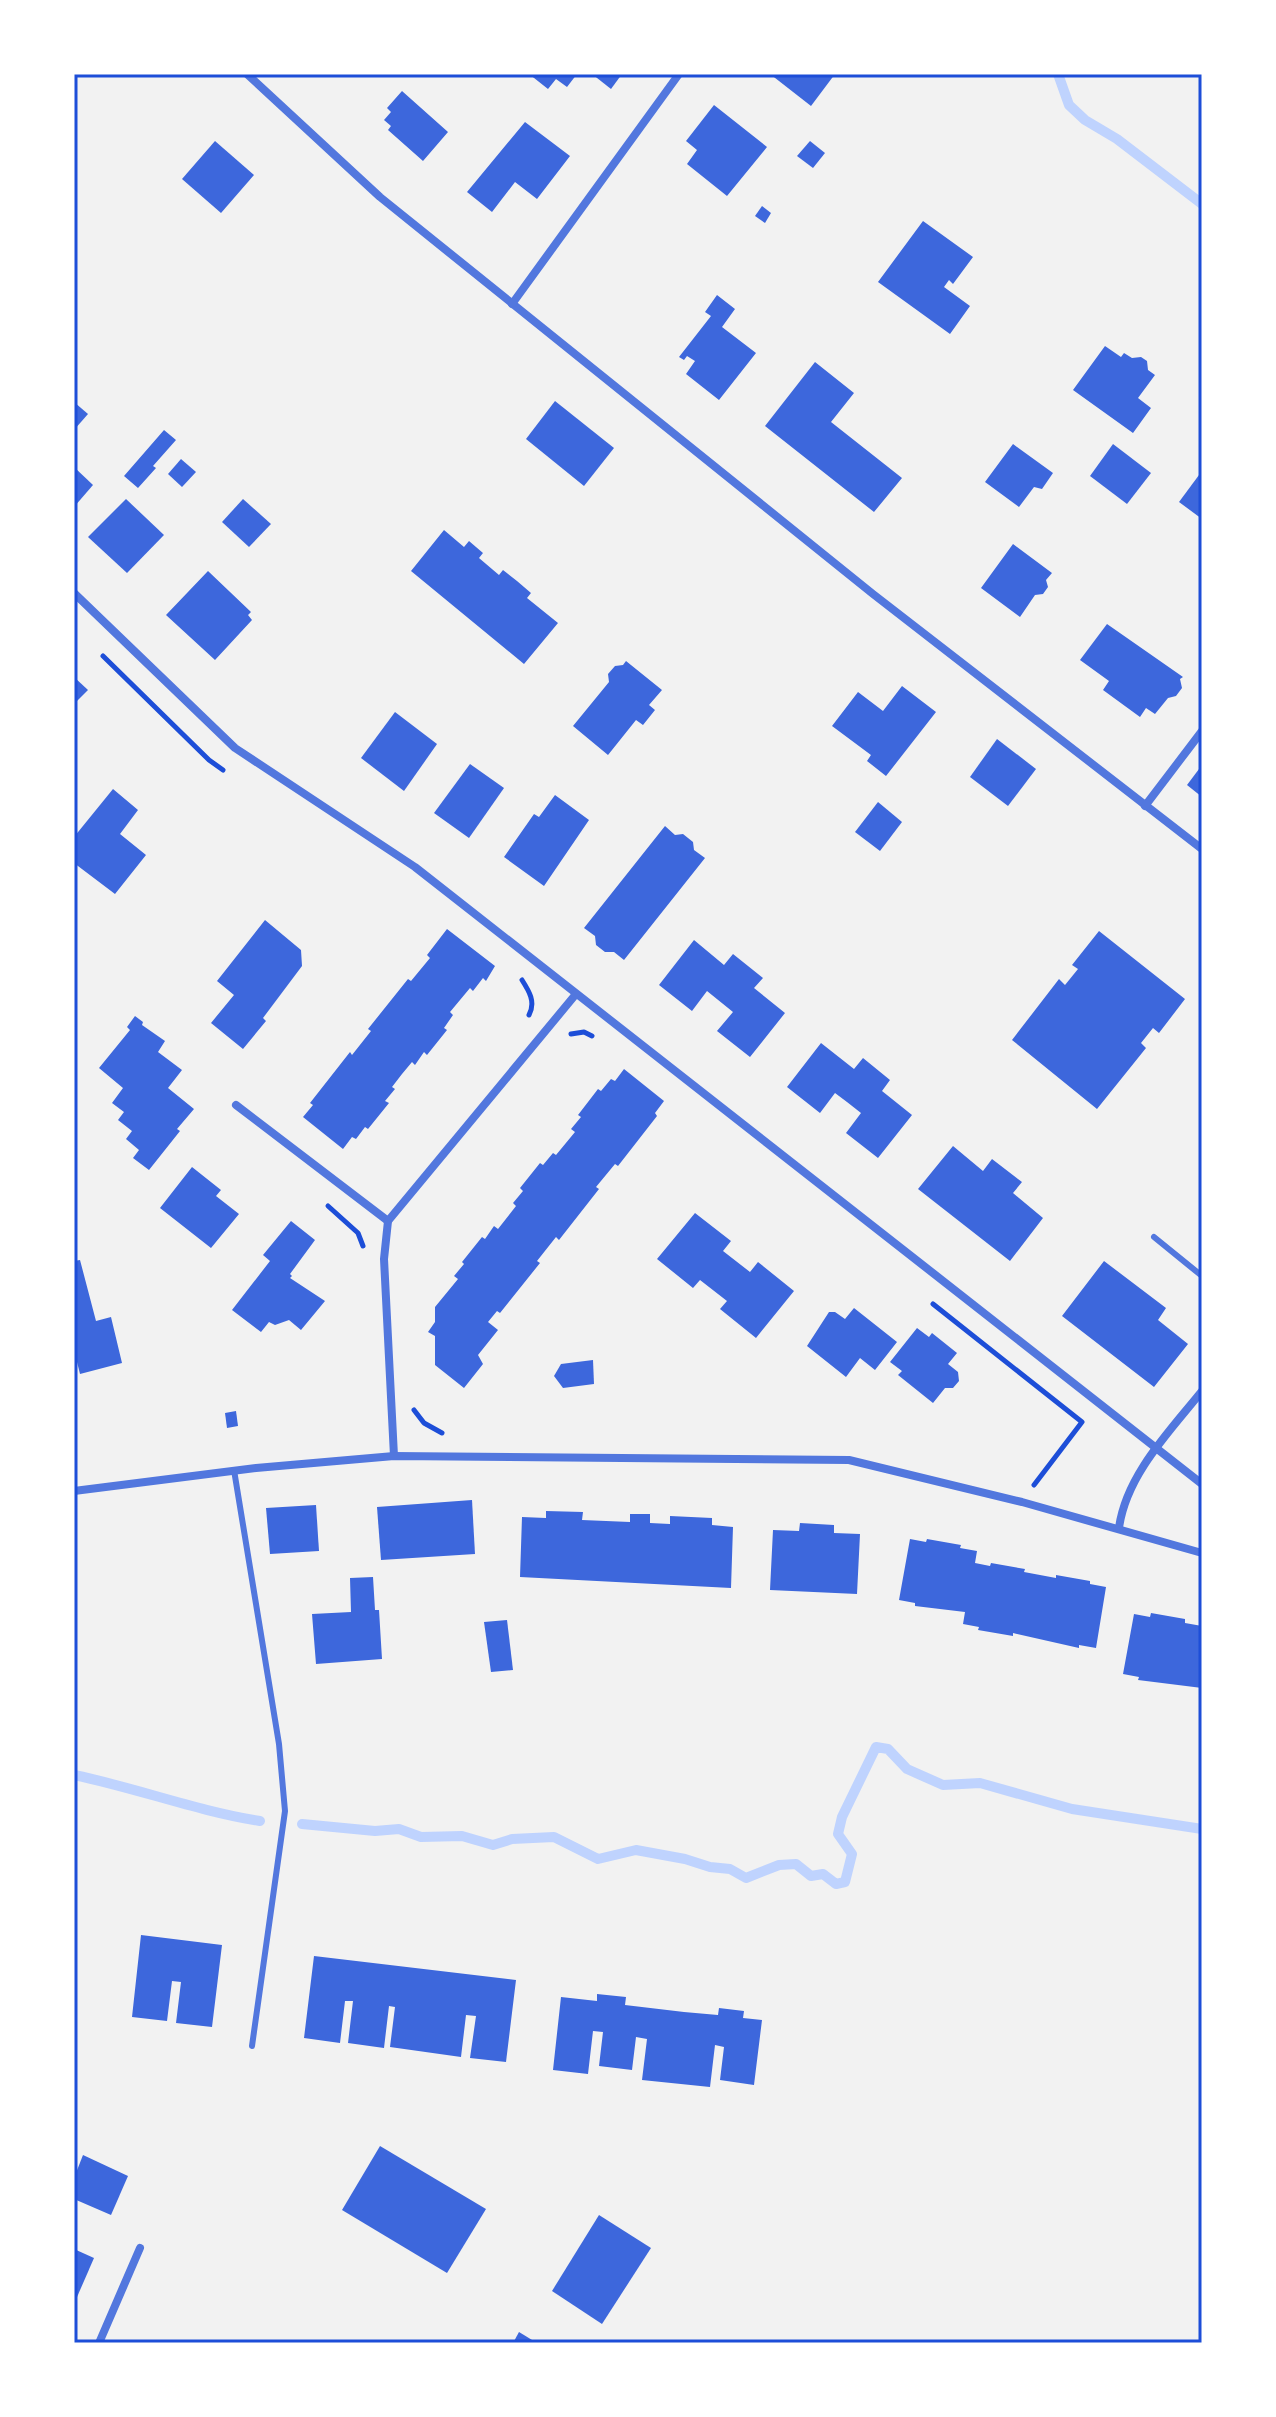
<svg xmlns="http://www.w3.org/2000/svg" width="1276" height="2417" font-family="Rubik,sans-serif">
<rect width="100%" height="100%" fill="#f2f2f2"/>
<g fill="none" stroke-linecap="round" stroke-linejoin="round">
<g stroke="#bfd3fe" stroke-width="10">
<polyline points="1058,74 1069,105 1085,120 1117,139 1202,204"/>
<path d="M74,1775C137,1788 197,1811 260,1821"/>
<polyline points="302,1824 375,1831 399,1829 421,1837 462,1836 493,1845 512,1839 554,1837 598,1859 636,1850 685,1859 710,1867 730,1869 746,1878 779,1865 796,1864 811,1876 823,1874 836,1884 845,1882 852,1854 838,1834 842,1817 876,1747 888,1749 907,1769 943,1785 980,1783 1072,1809 1202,1829"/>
</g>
</g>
<g fill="#3d67dc">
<polygon points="529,74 577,74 567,87 556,79 548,89"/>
<polygon points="592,74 622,74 611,89"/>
<polygon points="770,74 835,74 811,106"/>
<polygon points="402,91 448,132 423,161 388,130 391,126 384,120 391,112 387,108"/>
<polygon points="714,105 767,147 727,196 687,164 697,150 686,141"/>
<polygon points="525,122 570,156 537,199 515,182 492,212 467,192"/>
<polygon points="215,141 254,175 221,213 182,179"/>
<polygon points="810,141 825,153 813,168 797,156"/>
<polygon points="762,206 771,213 765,223 755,216"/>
<polygon points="923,221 973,257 953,284 949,280 944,287 970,306 950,334 878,282"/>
<polygon points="717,295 735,309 722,327 756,353 719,400 686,374 695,361 687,356 684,360 679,357 711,316 705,312"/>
<polygon points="1105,346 1121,357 1124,353 1132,358 1141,357 1147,361 1148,370 1155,375 1138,398 1151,408 1133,433 1073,390"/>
<polygon points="815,362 854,393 831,422 902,478 874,512 765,426"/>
<polygon points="555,401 614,448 584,486 526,439"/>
<polygon points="74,402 88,414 74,430"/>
<polygon points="164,430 176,440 153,466 156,468 138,488 124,476"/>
<polygon points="1013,444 1053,473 1042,489 1034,487 1019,507 985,482"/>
<polygon points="1113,444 1151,473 1127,504 1090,476"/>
<polygon points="181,459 196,472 182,487 168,474"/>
<polygon points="74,467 93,485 74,507"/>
<polygon points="1199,475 1202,477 1202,519 1179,502"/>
<polygon points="126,499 164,535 127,573 88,537"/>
<polygon points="243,499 271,524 249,547 222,522"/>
<polygon points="444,530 464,547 469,541 483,553 479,558 499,575 503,570 517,581 531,593 527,598 558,623 524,664 411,571"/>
<polygon points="1013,544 1052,573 1046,580 1048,587 1043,594 1035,595 1020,617 981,588"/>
<polygon points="208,571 251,612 248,615 252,620 215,660 166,615"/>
<polygon points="1107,624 1183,677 1180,679 1182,688 1176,696 1168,698 1155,714 1146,708 1140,717 1103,690 1109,681 1080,660"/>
<polygon points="626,661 662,690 649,705 655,710 643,725 636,720 608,755 573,726 609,682 608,674 615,666 623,665"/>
<polygon points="74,677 88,690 74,704"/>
<polygon points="902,686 936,712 886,776 867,761 871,755 832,726 858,692 883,711"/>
<polygon points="395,712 437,744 404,791 361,758"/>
<polygon points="997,739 1036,769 1008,806 970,777"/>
<polygon points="470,764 504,788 469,838 434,813"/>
<polygon points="1202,765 1202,797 1187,785"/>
<polygon points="113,789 138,810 120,834 146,855 115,894 74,863 74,837"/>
<polygon points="555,795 589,820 544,886 504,857 534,814 539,817"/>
<polygon points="878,802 902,822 880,851 855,832"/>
<polygon points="665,826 675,835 683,834 693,842 694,850 705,858 624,960 614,952 605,952 596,945 595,936 584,928"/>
<polygon points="265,920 301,950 302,966 263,1018 266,1021 243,1049 211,1023 234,995 217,981"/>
<polygon points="447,929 495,966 486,981 483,978 473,991 470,988 450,1012 453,1015 444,1028 447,1030 427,1055 424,1052 415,1065 412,1062 402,1074 392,1087 395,1089 385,1101 389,1103 368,1129 365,1127 356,1139 352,1137 343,1149 303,1117 313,1105 310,1103 350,1052 352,1055 371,1031 368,1029 408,979 411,981 430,958 427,955"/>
<polygon points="1099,931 1185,999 1159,1033 1153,1028 1141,1043 1146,1048 1097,1109 1012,1040 1059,979 1065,985 1078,969 1072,965"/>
<polygon points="694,940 724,965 733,954 763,978 754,988 785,1013 750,1057 717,1031 733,1012 707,991 692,1011 659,985"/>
<polygon points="135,1016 143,1022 142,1025 165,1041 158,1052 182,1070 168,1088 194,1109 177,1129 180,1131 149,1170 133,1158 139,1150 126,1139 132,1131 118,1120 124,1112 112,1103 123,1088 99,1068 130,1030 127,1027"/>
<polygon points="821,1043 854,1069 863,1058 890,1080 882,1091 912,1115 878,1158 846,1133 861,1113 847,1102 835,1093 820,1113 787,1087"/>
<polygon points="624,1069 664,1101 655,1113 657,1116 618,1166 615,1164 596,1187 599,1189 559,1240 556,1237 537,1261 540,1263 500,1313 497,1311 488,1322 498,1330 478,1355 483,1364 464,1388 435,1365 435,1336 428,1332 435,1322 435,1307 458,1279 454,1276 464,1264 462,1262 482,1237 485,1239 494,1226 498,1229 516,1206 513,1203 523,1191 520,1188 540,1163 543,1165 553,1153 556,1155 575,1132 571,1129 581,1117 578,1115 598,1089 601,1091 611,1079 615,1081"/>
<polygon points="953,1146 983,1171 992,1159 1022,1182 1013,1193 1043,1218 1010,1261 918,1189"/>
<polygon points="192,1167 221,1190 216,1196 239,1214 211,1248 160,1208"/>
<polygon points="695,1213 731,1241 723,1251 750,1272 758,1262 794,1291 756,1338 720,1309 727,1301 700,1280 693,1288 657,1259"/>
<polygon points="291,1221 315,1240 290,1274 292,1276 290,1278 325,1301 301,1330 289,1320 275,1325 269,1322 261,1332 232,1310 270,1261 263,1255"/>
<polygon points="80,1260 96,1321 111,1317 122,1363 80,1374 74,1350 74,1261"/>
<polygon points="1104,1261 1166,1308 1158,1320 1188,1344 1154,1387 1062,1316"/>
<polygon points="854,1308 897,1342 875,1370 860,1358 846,1377 807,1346 829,1312 835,1312 845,1319"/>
<polygon points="917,1328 929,1337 932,1333 957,1353 948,1364 958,1372 959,1381 953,1388 945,1388 933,1403 898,1375 902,1371 890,1362"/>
<polygon points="593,1360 594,1384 563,1388 554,1376 561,1364"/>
<polygon points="236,1411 238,1426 227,1428 225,1413"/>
<polygon points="472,1500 475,1554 381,1560 377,1507"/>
<polygon points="316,1505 319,1551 270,1554 266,1508"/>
<polygon points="546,1511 583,1512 582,1520 630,1522 630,1514 650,1514 650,1523 670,1524 670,1516 712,1518 712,1525 733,1527 731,1588 520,1577 522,1517 546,1518"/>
<polygon points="800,1523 834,1525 834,1533 860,1534 857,1594 770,1590 773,1530 799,1531"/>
<polygon points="910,1539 926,1542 927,1539 961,1545 960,1548 977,1551 975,1563 990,1566 991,1563 1025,1569 1024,1572 1056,1578 1056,1575 1090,1581 1090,1584 1106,1587 1096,1648 1079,1645 1079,1648 1013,1633 1013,1636 978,1630 979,1627 963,1624 965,1612 915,1606 915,1603 899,1600"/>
<polygon points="373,1577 375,1610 379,1610 382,1659 316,1664 312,1614 351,1612 350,1578"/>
<polygon points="1151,1613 1185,1619 1185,1623 1202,1626 1202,1688 1138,1680 1139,1677 1123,1674 1134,1614 1150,1617"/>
<polygon points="507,1620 513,1670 491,1672 484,1622"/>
<polygon points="141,1935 222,1945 212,2027 176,2023 181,1982 172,1981 167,2021 132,2017"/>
<polygon points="314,1956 516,1980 506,2062 470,2058 476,2016 466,2015 461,2057 390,2047 395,2007 389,2006 384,2048 348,2043 353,2001 345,2001 340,2043 304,2038"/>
<polygon points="597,1994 626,1997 625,2005 684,2012 718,2015 719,2008 744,2011 743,2018 762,2020 754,2085 720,2080 724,2047 715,2045 710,2087 642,2080 647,2039 636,2037 632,2070 599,2066 603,2032 593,2031 588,2074 553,2070 561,1997 597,2001"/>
<polygon points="380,2146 486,2209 447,2273 342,2210"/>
<polygon points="83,2155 128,2176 111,2215 74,2199 74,2178"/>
<polygon points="599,2215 651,2248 602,2324 552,2291"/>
<polygon points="74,2249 94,2258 74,2304"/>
<polygon points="519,2332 537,2343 513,2343"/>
</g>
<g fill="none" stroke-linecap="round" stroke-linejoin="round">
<g stroke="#1d4ed8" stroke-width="5">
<polyline points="103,656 209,760 223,770"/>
<path d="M522,980C529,991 536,1002 529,1015"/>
<polyline points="571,1034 584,1032 592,1036"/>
<polyline points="328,1206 358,1233 363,1246"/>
<polyline points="933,1304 1082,1422 1034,1485"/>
<polyline points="414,1410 424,1423 442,1433"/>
</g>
<g stroke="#5277de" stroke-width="6">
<polyline points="1154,1237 1202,1276"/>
<polyline points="234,1470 279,1744 285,1811 252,2046"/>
</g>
<g stroke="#5277de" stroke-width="8">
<polyline points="247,74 380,197 873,594 1202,849"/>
<polyline points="512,304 679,74"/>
<polyline points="74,593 235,748 415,867 1202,1484"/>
<polyline points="1145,806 1202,731"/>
<polyline points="236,1105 388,1221"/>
<polyline points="394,1456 384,1259 388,1221 576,994"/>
<polyline points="74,1491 256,1468 394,1456 849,1460 1022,1502 1202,1553"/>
<path d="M1119,1528C1126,1475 1170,1431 1202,1391"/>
<polyline points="99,2343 140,2248"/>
</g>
</g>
<rect width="1276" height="2417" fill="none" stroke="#ffffff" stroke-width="152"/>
<rect x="76" y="76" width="1124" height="2265" fill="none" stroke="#1d4ed8" stroke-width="3"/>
</svg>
